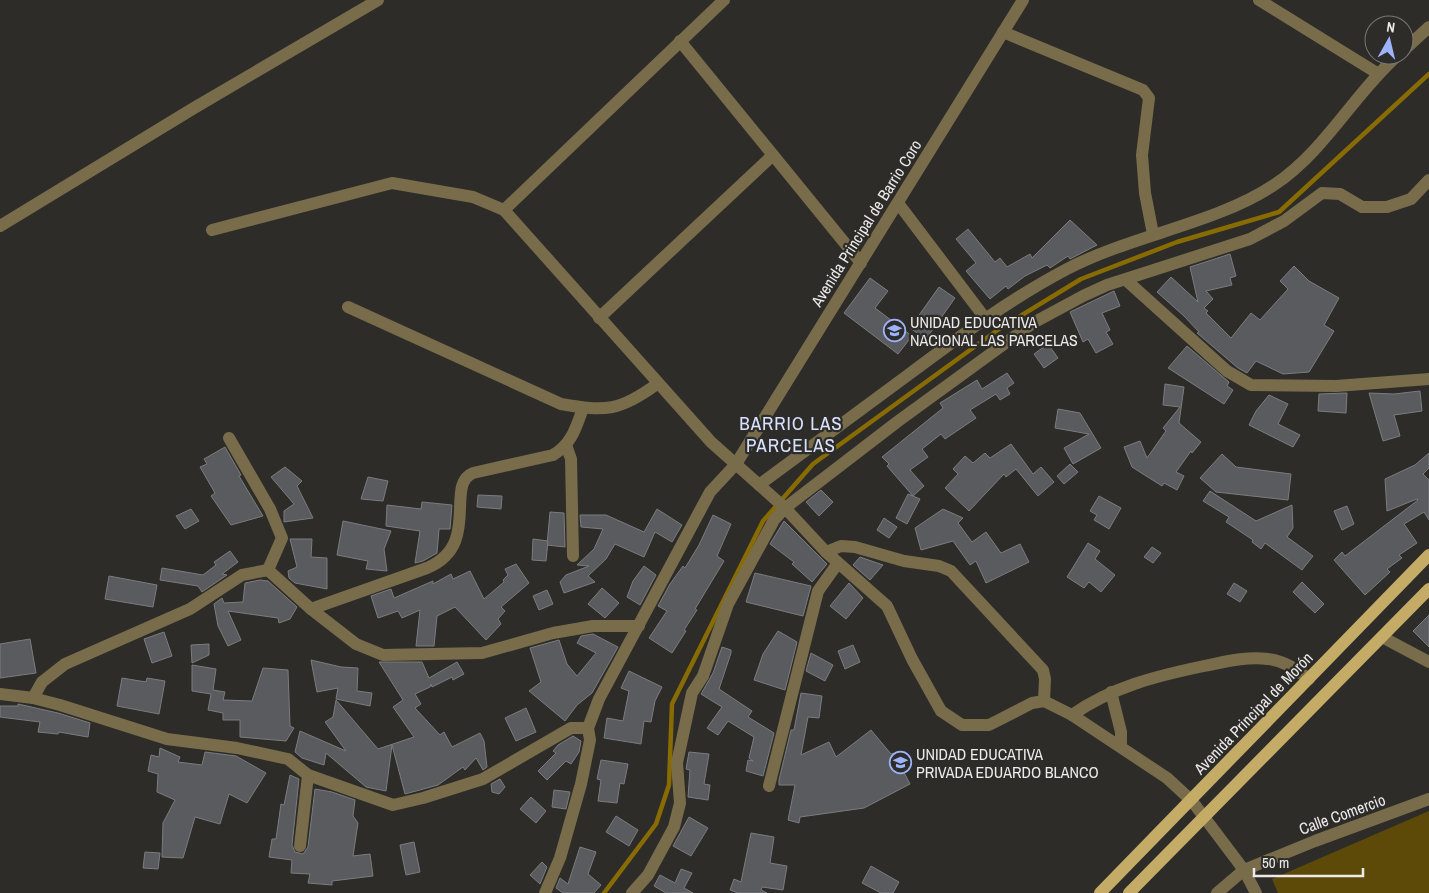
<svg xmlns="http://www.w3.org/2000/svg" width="1429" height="893" font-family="'Archivo Narrow',sans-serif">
<rect width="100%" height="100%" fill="#2d2c29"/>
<polygon fill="#5e4a08" points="1429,811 1429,893 1278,893 1272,879"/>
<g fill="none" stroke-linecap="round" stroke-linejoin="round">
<polyline stroke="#886c03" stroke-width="4.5" points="604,893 656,824 669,785 672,704 763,521 813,464 999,329 1081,279 1177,242 1279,212 1429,74"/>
</g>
<g fill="#5a5b5e" stroke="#7b7c7f">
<polygon points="1070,220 1097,245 1070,259 1068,256 1050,268 1047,265 1025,276 1008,289 1006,286 990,299 966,271 976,263 956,239 968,229 995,262 1000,258 1007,267 1030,254 1032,258"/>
<polygon points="1230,254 1236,276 1230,278 1232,285 1206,291 1213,299 1204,308 1208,311 1206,313 1231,338 1251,313 1260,320 1288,289 1280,281 1294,266 1309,281 1339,298 1324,325 1334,331 1309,372 1283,374 1256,361 1247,373 1238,368 1197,333 1199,332 1184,316 1157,292 1171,277 1198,302 1190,267"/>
<polygon points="870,278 888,291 875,308 912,336 898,354 844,313"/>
<polygon points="939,287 955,298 926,339 910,328"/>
<polygon points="1114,291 1120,306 1102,313 1110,330 1106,332 1113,344 1096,353 1088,339 1083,342 1070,312"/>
<polygon points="1048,344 1058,358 1044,368 1034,354"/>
<polygon points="1187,346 1229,382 1227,386 1233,390 1224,404 1168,368"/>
<polygon points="1007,373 1014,383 1007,388 1010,394 1000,400 996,394 970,410 976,418 945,439 941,434 922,449 928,457 910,470 924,486 913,496 887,466 889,464 882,457 943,408 940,403 977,380 982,389"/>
<polygon points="1165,384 1184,387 1179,423 1201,442 1192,453 1191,451 1176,472 1184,476 1177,490 1164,483 1162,486 1132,467 1124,447 1140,441 1147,458 1166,431 1163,428 1180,407 1163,405"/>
<polygon points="1420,391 1422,411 1394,415 1400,436 1383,441 1369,393 1394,394"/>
<polygon points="1347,393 1346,413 1318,411 1319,394"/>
<polygon points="1269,395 1288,404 1278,424 1300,435 1293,447 1249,425 1256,411"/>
<polygon points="1058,409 1080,413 1101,448 1073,464 1064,448 1089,434 1055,428"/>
<polygon points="1011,444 1033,474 1041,467 1054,482 1038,496 1016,469 1006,477 1004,474 969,511 945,488 958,474 953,469 965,456 973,463 985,453 990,458"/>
<polygon points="225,447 241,475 239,476 263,516 231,525 211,496 215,493 200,467 207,464 204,459"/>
<polygon points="1429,453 1429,468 1423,474 1429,480 1429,520 1424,512 1404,524 1417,543 1399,555 1402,558 1387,569 1390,572 1365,595 1334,560 1342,552 1345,556 1418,500 1417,499 1387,511 1385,479 1415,465"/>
<polygon points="1222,454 1236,467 1291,474 1288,500 1216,492 1200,478"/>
<polygon points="1070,464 1078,472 1064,484 1057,476"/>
<polygon points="285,467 302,481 297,486 313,518 284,522 284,511 294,504 271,477"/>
<polygon points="368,477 388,481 383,501 361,499"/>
<polygon points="821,490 833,502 819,516 806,502"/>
<polygon points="1210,491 1256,521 1292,505 1293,528 1287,537 1313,556 1302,570 1265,543 1261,549 1252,542 1253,540 1226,522 1229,517 1203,501"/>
<polygon points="908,494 920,499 907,524 896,518"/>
<polygon points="478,495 502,496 501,509 477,507"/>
<polygon points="1099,496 1121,508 1109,529 1094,520 1097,515 1090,511"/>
<polygon points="422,502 452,505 450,529 439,529 437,553 423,561 415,563 420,531 386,526 387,505 421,509"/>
<polygon points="1347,506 1354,524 1342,530 1334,511"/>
<polygon points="191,509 199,521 185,529 176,516"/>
<polygon points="657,509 682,525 672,542 655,532 644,557 615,544 606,559 588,576 595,582 564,593 560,582 566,575 589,566 577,565 594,549 603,529 581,527 580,515 606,515 644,532"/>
<polygon points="943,509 963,518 958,523 972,542 986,532 1001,553 1020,544 1029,562 986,583 976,561 970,565 953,541 921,550 915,528"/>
<polygon points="550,512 564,513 565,547 547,545"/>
<polygon points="713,515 731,524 717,556 724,561 695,609 697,610 684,630 686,631 672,653 649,638 667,611 658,606 670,584 683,566 685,568 699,545"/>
<polygon points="884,518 897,527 889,538 877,530"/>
<polygon points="343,521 391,531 384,549 387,571 366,569 368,561 337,555"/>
<polygon points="784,521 827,564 812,582 792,564 794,562 770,544"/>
<polygon points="290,539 312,539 311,557 327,558 327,589 295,583 289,578 288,571 297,567"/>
<polygon points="533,539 548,541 546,561 532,560"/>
<polygon points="1088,543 1100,551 1095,559 1115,575 1101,592 1089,582 1084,588 1067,577"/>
<polygon points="1152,547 1161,553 1153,563 1144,557"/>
<polygon points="230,551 238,562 222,574 227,575 202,592 198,586 160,580 162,568 203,575 216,565 214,562"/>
<polygon points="860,557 883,565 870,580 853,565"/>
<polygon points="516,564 529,583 501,607 505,611 498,619 501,624 486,640 455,607 437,616 434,646 416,646 420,610 402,618 398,611 378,618 371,596 391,589 394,598 433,581 433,584 451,574 453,579 470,571 484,599 504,582 503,580 508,575 505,569"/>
<polygon points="644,566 656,575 640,605 627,597 633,581"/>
<polygon points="755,573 811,586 803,616 746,602"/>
<polygon points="109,576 157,585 153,607 105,599"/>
<polygon points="260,580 268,581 297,607 290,619 279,623 278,618 228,611 241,640 228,646 218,626 214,604 222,598 224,603 243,602 245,583"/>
<polygon points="1302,582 1324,604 1315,613 1293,592"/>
<polygon points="849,583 863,598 846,619 830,606"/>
<polygon points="1234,583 1247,591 1240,602 1227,594"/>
<polygon points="602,588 619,603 605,618 588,604"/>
<polygon points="547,590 553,604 539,610 533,596"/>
<polygon points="1429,615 1429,647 1413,631"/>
<polygon points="778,631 797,642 785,690 754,680 763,654"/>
<polygon points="164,632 172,656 152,663 144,639"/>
<polygon points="593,634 618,647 592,693 577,705 565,721 529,691 541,682 530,648 559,640 567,664 577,676 596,653 577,643 581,636"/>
<polygon points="30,639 36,673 0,678 0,644"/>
<polygon points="209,644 209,655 192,663 191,645"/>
<polygon points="853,645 860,662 845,669 838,651"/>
<polygon points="722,647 731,650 731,653 719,689 752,711 748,717 774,733 763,776 746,771 748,760 753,761 749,758 754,737 728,721 718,735 707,728 722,707 701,694 713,673"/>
<polygon points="811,653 833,665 825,681 806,671"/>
<polygon points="311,660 341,667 358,668 357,691 372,693 370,706 336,699 338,688 317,692"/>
<polygon points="379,662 422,662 429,678 457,662 464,674 453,680 452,677 432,687 431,684 430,687 415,694 421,704 415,708 440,735 444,732 452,747 480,733 484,741 487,767 483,770 476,758 465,770 463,767 438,785 405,794 392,745 386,791 366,787 326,753 324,765 302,758 295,752 300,731 346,751 325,722 333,717 336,700 378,749 414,737 393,707 403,700"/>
<polygon points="192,665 216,669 213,690 225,692 223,700 252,701 263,668 288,670 290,726 294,728 286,741 240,737 240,720 223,720 223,713 208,710 211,694 192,691"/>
<polygon points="629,671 662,687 655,701 651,722 644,721 641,744 604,738 607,718 623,721 629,691 621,688"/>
<polygon points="122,678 146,682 147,678 165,681 159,714 117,706"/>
<polygon points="801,693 822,696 819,718 808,717 801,755 829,742 836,757 871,730 891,754 894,753 910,784 864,808 800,817 799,823 788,820 795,785 779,785 779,780 791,730 794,730"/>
<polygon points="18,704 58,713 90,723 88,737 59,732 58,734 38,732 40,722 0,717 0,706 18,706"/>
<polygon points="526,708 536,732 516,741 505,718"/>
<polygon points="573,736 581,741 579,752 571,764 566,761 547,780 538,771 556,753 553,751 558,745"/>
<polygon points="160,748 180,757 178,762 202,765 205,752 236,756 266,773 247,803 229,794 220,824 195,817 183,858 162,857 163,823 175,800 157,792 158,774 148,771 151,755 159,757"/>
<polygon points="689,752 709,754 704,784 710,785 708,800 688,797 690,770 686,769"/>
<polygon points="601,760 628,764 624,784 620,783 617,803 598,801 601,780 597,779"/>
<polygon points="290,775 299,779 292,845 295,852 303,854 308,847 315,789 332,792 355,800 353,816 358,823 353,856 370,854 373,876 332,881 332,885 308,883 310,874 291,873 292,860 269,857 272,839 276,839 281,804 284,805"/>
<polygon points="500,779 505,787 499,794 492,792 491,784"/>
<polygon points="554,790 570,792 566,809 552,807"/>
<polygon points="531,797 546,811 536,823 520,809"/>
<polygon points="616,816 638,830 629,846 606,832"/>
<polygon points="689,817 708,828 691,856 673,846"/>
<polygon points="751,833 774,837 770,863 787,866 783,890 762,887 761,890 767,893 738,893 730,890 734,879 741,882"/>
<polygon points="414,842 420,872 406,875 400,845"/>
<polygon points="580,847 596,852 588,874 601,885 594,893 563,893 556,888 560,878 568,884"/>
<polygon points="145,852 160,853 158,869 143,868"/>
<polygon points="542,862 547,867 540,884 530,875"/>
<polygon points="871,866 899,882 893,893 881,893 862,883"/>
<polygon points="681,869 692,873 684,888 693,893 666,893 654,886 660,875 675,883"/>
</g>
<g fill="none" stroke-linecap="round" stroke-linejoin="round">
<g stroke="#786c4b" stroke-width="12">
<polyline points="1259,0 1377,73"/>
<polyline points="1003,32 1143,90 1149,98 1142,155 1145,193 1153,234"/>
<polyline points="680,41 861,263"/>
<polyline points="1404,50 1429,27"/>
<polyline points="898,203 985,318"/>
<polyline points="504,210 724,0"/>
<polyline points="0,226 194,108 378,0"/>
<polyline points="212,230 392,183 473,197 504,210 711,442 785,508 826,552 887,606 912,659 941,711 962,725 989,725 1032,703 1044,701 1072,715 1167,778 1192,801 1244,870 1256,893"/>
<polyline points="1126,280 1227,371 1251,385 1336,386 1429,379"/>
<path d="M348,307L561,404C606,412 620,411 657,384"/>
<polyline points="599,318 773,155"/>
<polyline points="229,438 270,509 282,538 268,570"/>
<polyline points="566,445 571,459 573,556"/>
<path d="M759,485C809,448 858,412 908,375C959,337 1010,299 1067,269C1132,235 1215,224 1274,185C1325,151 1353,95 1398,55"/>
<polyline points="826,552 841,546 855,547 904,561 939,566 951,571 1043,670 1045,679 1044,701"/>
<polyline points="268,570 311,609 356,644 383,655 482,653 553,633 593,626 639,626"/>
<path d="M311,609L427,568C482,545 444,485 473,473L553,455C572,444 576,427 583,408"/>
<polyline points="1382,637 1429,662"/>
<polyline points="1111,692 1121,732 1121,747"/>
<polyline points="0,694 33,698 60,705 167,739 237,748 288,759 308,775 393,805 423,798 483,779 571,728 588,728"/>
<polyline points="33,698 42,682 65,664 190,609 242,575 268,570"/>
<path d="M1072,715C1112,687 1156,676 1204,666C1224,662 1247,656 1268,659C1285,661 1296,669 1309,679"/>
<polyline points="769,786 818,591 838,563"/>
<polyline points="300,846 308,775"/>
<polyline points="545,893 560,858 581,784 590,740 588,728 599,699 710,492 736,464 1023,0"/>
<polyline points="632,893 648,875 674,827 680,803 677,763 692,693 703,676 728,604 774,520 785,508 897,422 1033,323 1083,296 1107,285 1250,239 1284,221 1322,193 1340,194 1362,207 1387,207 1411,199 1429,180"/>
<polyline points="1217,893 1244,870 1315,841 1429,799"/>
</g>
<g stroke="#c4ab66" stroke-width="12">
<polyline points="1100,893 1429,555"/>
<polyline points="1129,893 1429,589"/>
</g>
</g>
<defs>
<symbol id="school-ring" viewBox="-11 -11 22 22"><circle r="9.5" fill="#2d2c29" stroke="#9eb3fd" stroke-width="1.5"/><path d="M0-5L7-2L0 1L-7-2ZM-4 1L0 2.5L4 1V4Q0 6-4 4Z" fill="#9eb3fd"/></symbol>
</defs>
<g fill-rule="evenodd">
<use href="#school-ring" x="882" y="318" width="25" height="25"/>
<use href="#school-ring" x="888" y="750" width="25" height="25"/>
</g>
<g text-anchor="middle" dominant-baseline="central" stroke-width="4.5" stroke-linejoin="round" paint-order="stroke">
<g font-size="16" fill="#ecebea" stroke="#2d2c29">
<text transform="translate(866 223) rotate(-58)">Avenida Principal de Barrio Coro</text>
<text transform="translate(1253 713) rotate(-46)">Avenida Principal de Morón</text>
<text transform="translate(1342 814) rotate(-20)">Calle Comercio</text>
</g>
<g font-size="16" fill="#ecebea" stroke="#2d2c29" text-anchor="start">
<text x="910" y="322">UNIDAD EDUCATIVA<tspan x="910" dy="18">NACIONAL LAS PARCELAS</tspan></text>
<text x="916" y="754">UNIDAD EDUCATIVA<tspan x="916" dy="18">PRIVADA EDUARDO BLANCO</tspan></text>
</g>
<g font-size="19" letter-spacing="1" fill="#d8e1fe" stroke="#2d2c29">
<text x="791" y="423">BARRIO LAS<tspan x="791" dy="22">PARCELAS</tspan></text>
</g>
</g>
<g transform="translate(1389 40) rotate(8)"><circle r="24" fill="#2d2c29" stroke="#797876"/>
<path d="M0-4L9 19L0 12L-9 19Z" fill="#9eb3fd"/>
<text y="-8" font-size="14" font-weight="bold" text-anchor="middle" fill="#ecebea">N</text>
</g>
<path d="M1254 868v8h109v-8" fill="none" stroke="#ecebea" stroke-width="2.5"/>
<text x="1262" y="868" font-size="15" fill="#ecebea" stroke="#2d2c29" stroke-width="4" paint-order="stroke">50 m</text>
</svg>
